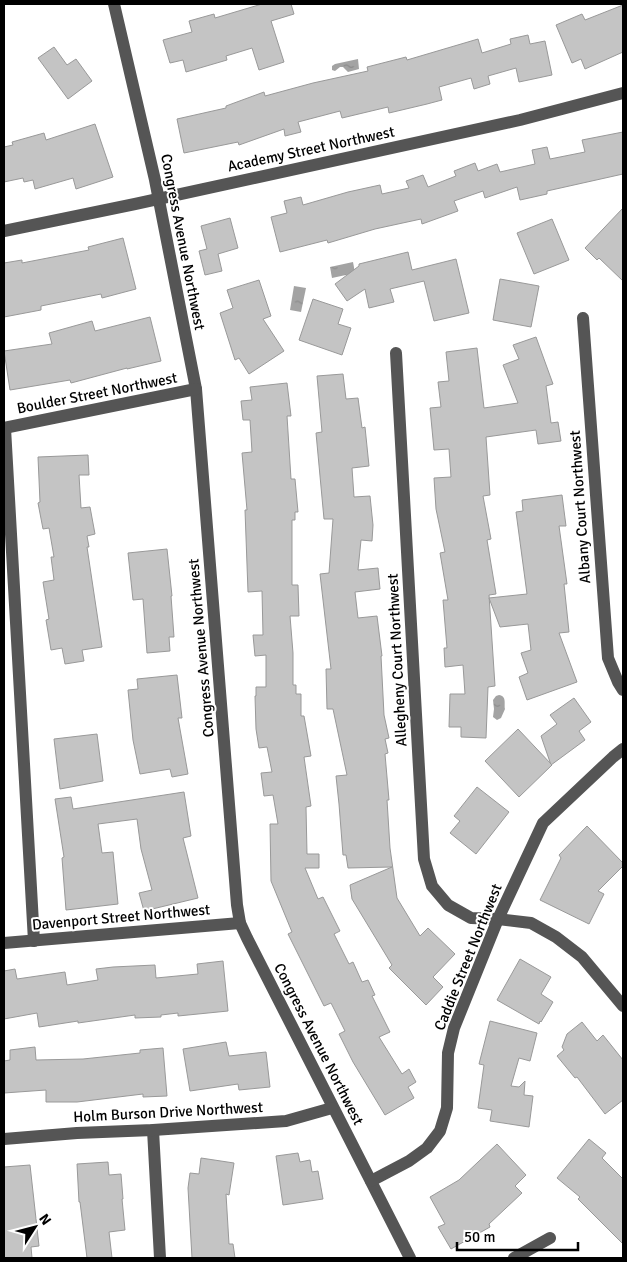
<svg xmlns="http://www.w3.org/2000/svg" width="627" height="1262" font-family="Signika,sans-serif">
<defs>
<pattern id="water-ripples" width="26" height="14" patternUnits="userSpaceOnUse" patternTransform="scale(1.25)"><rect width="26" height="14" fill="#a3a3a3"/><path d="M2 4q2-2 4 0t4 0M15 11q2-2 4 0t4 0" fill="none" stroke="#8b8b8b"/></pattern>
</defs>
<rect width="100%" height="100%" fill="#fff"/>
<g fill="url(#water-ripples)">
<polygon points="358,59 359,69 348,72 343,67 340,67 335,71 332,70 332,66 335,64"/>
<polygon points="353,262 355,273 332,278 330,267"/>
<polygon points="294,286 306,288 301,312 290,310"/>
<path d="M499,695C507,696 504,704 505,709L501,718L497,720L493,717L494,709L493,700L496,696Z"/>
</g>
<g fill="#c4c4c4" stroke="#999">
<polygon points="262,4 291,4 294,14 271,21 284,62 259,70 252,48 226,56 227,60 186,72 183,60 170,63 163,40 192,32 189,21 214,14 215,18"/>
<polygon points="623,5 623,52 585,69 581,59 572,63 556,25 582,14 585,20"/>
<polygon points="528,35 530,44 545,41 552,75 519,82 516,68 488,76 490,84 474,89 471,78 439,87 442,100 427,104 389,113 388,107 342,118 340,111 298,122 301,132 285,136 284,129 239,145 238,142 184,153 177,119 226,108 226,106 264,92 265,96 313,83 368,71 367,67 406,57 407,60 478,39 482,53 511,44 510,39"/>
<polygon points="54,47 67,65 76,59 92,81 68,99 38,58"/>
<polygon points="95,124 113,177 76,189 73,178 35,189 33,180 24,182 23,178 4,182 4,147 13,145 12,142 44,133 46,140"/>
<polygon points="623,132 623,174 547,191 547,194 520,200 517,187 485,198 483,191 454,201 458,211 422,224 421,219 375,229 328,243 327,240 280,252 271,217 287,213 284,201 301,197 303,205 348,192 380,185 382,194 409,188 406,181 423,175 428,187 456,176 454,171 475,163 478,171 497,164 500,172 535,164 532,150 547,147 550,159 585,152 582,140"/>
<polygon points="623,208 623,281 599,258 597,260 585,248"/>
<polygon points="230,218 238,248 218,254 222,271 205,275 199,251 207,249 201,226"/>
<polygon points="552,219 569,260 534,274 517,233"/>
<polygon points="123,238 136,289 102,298 101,294 41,306 41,310 4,317 4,263 22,260 22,263 89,250 88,247"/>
<polygon points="408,252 412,270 456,259 469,313 434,321 424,281 390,289 394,302 369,308 365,289 347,301 335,284 359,266 359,264"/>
<polygon points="500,279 539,286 531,327 493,320"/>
<polygon points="259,280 271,316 263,319 284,351 249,374 239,358 235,360 220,313 233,308 227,290"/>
<polygon points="313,299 343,309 338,324 351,328 342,355 299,340"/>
<polygon points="150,317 161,361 127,369 127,368 71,383 70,380 10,390 4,351 52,344 49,333 92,321 95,331"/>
<polygon points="536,337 553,384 546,386 551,423 558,422 561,441 538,444 536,430 486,437 490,495 483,496 491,539 487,540 496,594 489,595 495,686 488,687 486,738 461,737 461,727 449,727 450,694 465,694 463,665 445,667 444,648 447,648 443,600 448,600 440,553 445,552 436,509 434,478 451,477 449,449 434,450 430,408 441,407 438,382 449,381 446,352 477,348 484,408 518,403 503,365 519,359 513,345"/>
<polygon points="343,374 346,399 358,398 362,428 365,427 369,466 352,468 354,497 370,496 373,525 372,541 361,540 358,570 378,568 380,589 355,592 358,618 377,616 382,656 381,656 384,715 389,738 385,739 388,753 385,754 389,800 387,800 390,848 397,898 420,936 428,928 455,954 433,977 443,987 426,1005 389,968 392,965 352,899 350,885 392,867 348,868 346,855 343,855 339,804 336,776 347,775 333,709 327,709 326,669 331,669 320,574 329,573 333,519 324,519 316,433 322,432 317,376"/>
<polygon points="287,383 291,416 287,416 291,479 295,479 298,512 295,512 295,520 292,520 292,585 298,585 299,616 290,616 293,653 293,685 296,685 296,694 301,694 301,716 304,716 311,756 304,757 311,806 306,807 307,854 319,854 319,868 305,868 318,899 323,897 340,931 334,934 349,964 353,962 362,982 368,980 375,995 372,996 390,1032 379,1037 402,1074 409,1069 416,1082 408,1087 414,1098 385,1115 353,1062 339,1034 345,1031 331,1003 324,1006 288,934 292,932 271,881 270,824 278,824 273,795 264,796 261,773 272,772 267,747 259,748 256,729 255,696 256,696 256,687 266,687 266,655 255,656 253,635 263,635 262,591 248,592 245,510 247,510 242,453 252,452 250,420 243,420 241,401 252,400 250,387"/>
<polygon points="88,455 89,475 79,475 81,508 90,507 95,534 87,536 89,547 87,547 102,647 82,650 84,661 65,664 62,648 51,650 46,620 49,619 43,582 54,580 51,557 54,557 49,528 43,529 38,503 40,502 38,457"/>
<polygon points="562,495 566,526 559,526 567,584 564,584 569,632 559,633 577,682 527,700 519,677 528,673 521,653 531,650 528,624 500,627 489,598 527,594 516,512 523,511 522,500"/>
<polygon points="167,549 172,596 171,596 174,637 169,637 170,651 147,653 143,599 133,600 128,553"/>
<polygon points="177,675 182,718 178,718 188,774 172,777 170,769 140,774 133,740 128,690 138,689 137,679"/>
<polygon points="574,698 591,722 579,731 585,740 551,765 541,736 557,724 550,715"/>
<polygon points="518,729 552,765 519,797 485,761"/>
<polygon points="97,734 103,781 60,789 54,739"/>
<polygon points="477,787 509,812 476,854 450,833 460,821 454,816"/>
<polygon points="184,792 191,836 183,838 198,898 144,911 139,893 152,890 141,849 137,819 98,824 102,853 113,852 118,904 66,910 62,858 64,857 55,799 71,797 73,809"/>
<polygon points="587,826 623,863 623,866 598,891 604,894 589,924 540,900 561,858 559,855"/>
<polygon points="520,959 551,977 541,994 553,1002 541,1022 540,1021 539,1024 497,1000"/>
<polygon points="223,961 228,1011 178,1016 178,1013 161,1015 161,1017 135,1018 135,1015 78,1023 78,1021 39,1027 37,1013 4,1019 4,971 15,969 17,979 65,972 67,985 98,980 96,969 113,967 155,965 156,978 198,974 197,964"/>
<polygon points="490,1021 537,1033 530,1061 519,1058 511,1086 519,1087 525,1081 524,1095 533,1096 529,1127 490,1121 492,1110 478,1108 484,1065 479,1064"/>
<polygon points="582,1022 597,1041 603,1035 623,1060 623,1100 605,1114 577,1077 575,1078 557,1056 564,1050 562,1047 567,1034"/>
<polygon points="226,1042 229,1056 266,1052 270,1087 239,1090 238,1084 190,1091 183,1049"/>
<polygon points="35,1047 36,1060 83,1059 140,1053 140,1050 163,1048 167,1096 143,1097 143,1094 77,1102 46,1102 46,1090 4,1093 4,1061 10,1060 10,1050"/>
<polygon points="589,1139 606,1153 602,1158 623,1179 623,1244 578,1199 580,1197 557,1178"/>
<polygon points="497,1144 526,1175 515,1186 522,1193 489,1224 490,1227 451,1249 438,1227 445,1224 430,1197 459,1180"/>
<polygon points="298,1153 300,1162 310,1160 312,1172 318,1171 323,1199 283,1205 276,1156"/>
<polygon points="201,1158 234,1163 229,1195 226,1194 229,1244 233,1244 235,1258 192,1258 188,1188 190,1173 199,1174"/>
<polygon points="108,1162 109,1175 121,1174 123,1199 122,1199 125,1230 109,1232 112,1258 87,1258 80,1202 79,1202 77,1164"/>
<polygon points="30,1165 39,1246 31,1247 32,1258 4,1258 4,1167"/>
</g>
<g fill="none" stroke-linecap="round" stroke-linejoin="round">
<g stroke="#555" stroke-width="12">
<polyline points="114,4 155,180 196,389 237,905 240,923 247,938 410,1258"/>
<polyline points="4,231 135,204 520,120 623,93"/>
<polyline points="583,318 608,658 618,682 623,690"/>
<polyline points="396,353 424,859 432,886 448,905 471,918 498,919 531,923 556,937 582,957 623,1006"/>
<polyline points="4,428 196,389"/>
<polyline points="5,428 34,941"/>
<polyline points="4,943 240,923"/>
<polyline points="153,1130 160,1258"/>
<polyline points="4,1139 77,1133 153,1130 286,1121 332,1108"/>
<polyline points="371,1181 409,1161 427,1148 440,1131 447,1108 448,1053 454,1028 498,919 543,823 613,757 623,749"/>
<polyline points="514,1258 550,1238"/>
</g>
</g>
<g text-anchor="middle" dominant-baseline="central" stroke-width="4" stroke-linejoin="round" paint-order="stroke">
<g font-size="15" fill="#000" stroke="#fff">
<text transform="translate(311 149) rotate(-12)">Academy Street Northwest</text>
<text transform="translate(183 242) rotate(79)">Congress Avenue Northwest</text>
<text transform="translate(97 393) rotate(-11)">Boulder Street Northwest</text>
<text transform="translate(580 507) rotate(-94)">Albany Court Northwest</text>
<text transform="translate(201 648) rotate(-95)">Congress Avenue Northwest</text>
<text transform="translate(397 660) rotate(-93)">Allegheny Court Northwest</text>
<text transform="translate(121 917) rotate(-5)">Davenport Street Northwest</text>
<text transform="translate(468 957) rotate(-68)">Caddie Street Northwest</text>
<text transform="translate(319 1044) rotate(63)">Congress Avenue Northwest</text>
<text transform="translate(168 1112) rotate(-3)">Holm Burson Drive Northwest</text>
</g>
</g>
<rect width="627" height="1262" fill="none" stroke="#000000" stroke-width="10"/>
<g transform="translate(35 1227) rotate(54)" stroke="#ffffff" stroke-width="4" paint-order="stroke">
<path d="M0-4L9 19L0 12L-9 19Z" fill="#000000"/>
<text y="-8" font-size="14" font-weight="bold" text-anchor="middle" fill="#000000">N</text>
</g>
<path d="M457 1242v8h121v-8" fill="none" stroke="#000000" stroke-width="2.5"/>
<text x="464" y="1242" font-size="15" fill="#000000" stroke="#ffffff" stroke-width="4" paint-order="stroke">50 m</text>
</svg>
